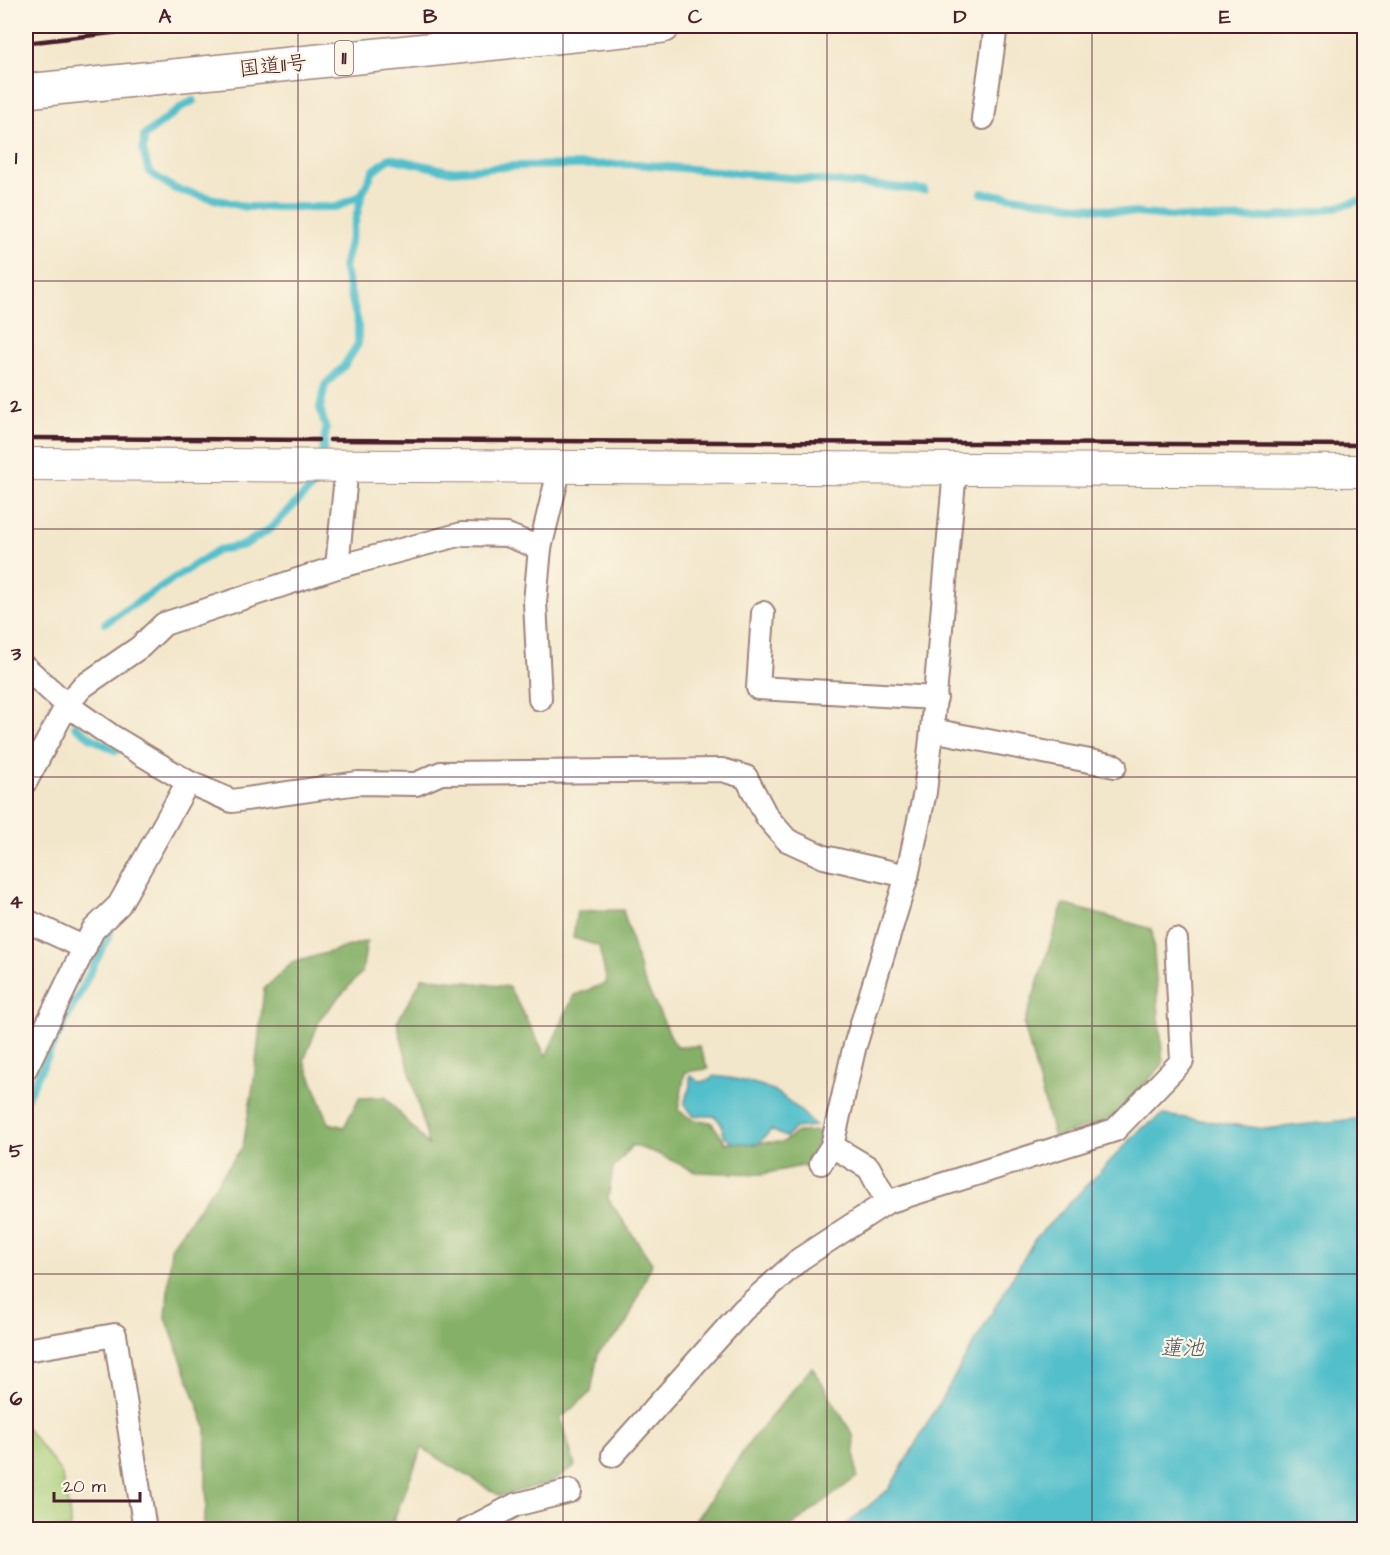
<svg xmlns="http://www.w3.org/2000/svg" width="1390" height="1555" font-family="'Architects Daughter','Klee One',sans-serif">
<rect width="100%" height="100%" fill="#fcf5e5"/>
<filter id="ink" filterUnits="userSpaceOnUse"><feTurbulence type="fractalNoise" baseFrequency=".0167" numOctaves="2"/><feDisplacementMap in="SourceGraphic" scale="12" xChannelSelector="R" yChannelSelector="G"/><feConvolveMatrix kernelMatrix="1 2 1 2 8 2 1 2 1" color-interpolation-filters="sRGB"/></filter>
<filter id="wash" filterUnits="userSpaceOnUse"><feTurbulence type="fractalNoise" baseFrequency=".008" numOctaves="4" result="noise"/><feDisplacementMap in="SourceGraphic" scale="24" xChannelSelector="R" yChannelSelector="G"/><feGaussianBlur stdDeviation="1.35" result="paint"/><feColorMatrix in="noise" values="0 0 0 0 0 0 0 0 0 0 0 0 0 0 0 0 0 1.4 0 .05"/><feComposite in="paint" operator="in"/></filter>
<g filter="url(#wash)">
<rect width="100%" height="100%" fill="#f3e7cb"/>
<polygon fill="#a7cd78" stroke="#787652" stroke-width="1.5" points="26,1427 61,1472 69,1509 71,1529 26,1529"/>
<g fill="#85b068" stroke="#68684a" stroke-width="1.5">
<polygon points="1063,904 1152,929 1163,1064 1115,1117 1054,1138 1024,1025"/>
<polygon points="623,910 642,977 676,1047 699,1046 708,1069 685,1072 678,1110 693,1120 711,1122 726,1143 783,1142 797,1132 823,1131 807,1165 762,1174 696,1172 656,1153 632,1145 613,1169 608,1199 652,1263 625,1327 598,1353 591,1392 561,1418 575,1466 550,1483 500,1496 422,1448 390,1529 202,1529 206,1508 206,1428 166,1318 171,1247 243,1146 254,1080 264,989 292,963 367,941 362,972 321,1017 304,1060 329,1123 344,1127 359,1098 385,1097 429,1146 397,1022 423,977 509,987 546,1056 574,995 607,983 599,946 573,938 577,911"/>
<polygon points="812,1367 853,1435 857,1477 787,1529 698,1529 693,1524 750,1442"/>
</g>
<g fill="#52bfcb" stroke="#4e6f7b" stroke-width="1.5">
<path d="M690,1075L699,1082L710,1080L714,1076C764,1082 781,1089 815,1126L795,1128L786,1137L771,1130L758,1144L733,1143L724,1136L722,1125L715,1116H694L684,1104L690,1086Z"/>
<polygon points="1163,1115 1265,1129 1364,1118 1364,1529 841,1529 889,1489 1035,1239 1141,1129"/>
</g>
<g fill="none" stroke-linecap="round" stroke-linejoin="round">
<g stroke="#52bfcb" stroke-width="8">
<polyline points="193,101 183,106 144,136 143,151 149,172 175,189 246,207 337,207 362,194 373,171 390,158 449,171 517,166 636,164 924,190"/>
<path d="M982,193C1102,208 1249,239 1364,199"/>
<polyline points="323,451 326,429 320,408 325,385 344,366 358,344 358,323 344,267 362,194"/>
<polyline points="105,623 218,550 244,545 270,529 317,482"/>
<polyline points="75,726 90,737 116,751"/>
<polyline points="26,1099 110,933"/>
</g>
</g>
</g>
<g filter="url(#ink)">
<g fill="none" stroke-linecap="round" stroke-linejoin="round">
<defs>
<g id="street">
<polyline points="983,118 996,26"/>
<polyline points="337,567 347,466"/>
<polyline points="763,613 758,688 936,698"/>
<polyline points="26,668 67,705 113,737 188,782 232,801 358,783 416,784 441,773 722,770 746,777 767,817 787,840 824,857 907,876"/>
<polyline points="540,699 535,602 540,548 560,467"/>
<polyline points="932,730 1115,766"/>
<polyline points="26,781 67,705 82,687 140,647 164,624 337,567 462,534 507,535 540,548"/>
<polyline points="26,923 27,921 85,948"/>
<polyline points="26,1068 93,930 119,905 188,782"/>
<polyline points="832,1146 869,1168 887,1202"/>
<polyline points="821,1163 832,1146 854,1049 907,876 925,792 932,730 955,469"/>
<polyline points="26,1350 115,1335 145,1530"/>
<polyline points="613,1455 743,1310 800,1259 887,1202 1115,1130 1182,1061 1176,940"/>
<polyline points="467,1530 515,1505 570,1491"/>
</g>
<polyline id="secondary" points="26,464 1364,471"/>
<polyline id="highway" points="26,91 663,26"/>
</defs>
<use href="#street" stroke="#9e837b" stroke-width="26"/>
<use href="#secondary" stroke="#9e837b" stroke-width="34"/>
<use href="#highway" stroke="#9e837b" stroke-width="36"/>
<use href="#street" stroke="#fff" stroke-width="22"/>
<use href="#secondary" stroke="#fff" stroke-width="32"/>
<use href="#highway" stroke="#fff" stroke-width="33"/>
<g stroke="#4a1f2b" stroke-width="4.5">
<polyline points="26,43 171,26"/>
<polyline points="26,438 318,440"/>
<polyline points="330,440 1364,445"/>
</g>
</g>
</g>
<path fill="none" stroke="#4a1f2b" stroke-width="1.5" stroke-opacity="0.55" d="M298,26V1530M563,26V1530M827,26V1530M1092,26V1530M26,281H1364M26,529H1364M26,777H1364M26,1026H1364M26,1274H1364"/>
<g text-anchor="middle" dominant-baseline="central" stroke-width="4.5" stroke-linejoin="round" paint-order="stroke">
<rect fill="#fcf5e5" stroke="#7f5f63" stroke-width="1.5" x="335" y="41" width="18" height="34" rx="4.5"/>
<g font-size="20" font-weight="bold" fill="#4a1f2b">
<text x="344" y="58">11</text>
</g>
<g font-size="21" fill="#4a1f2b" stroke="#fcf5e5">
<text transform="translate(273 66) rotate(-6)">国道11号</text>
</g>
<g font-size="22" font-style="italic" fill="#4d5763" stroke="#fcf5e5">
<text x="1182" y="1348">蓮池</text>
</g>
</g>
<rect width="1390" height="1555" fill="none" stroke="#fcf5e5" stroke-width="66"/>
<path d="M54 1492v9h86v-9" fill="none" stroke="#4a1f2b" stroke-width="3"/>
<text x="63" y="1492" font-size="18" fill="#4a1f2b" stroke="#fcf5e5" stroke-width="4.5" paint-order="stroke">20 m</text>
<rect x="33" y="33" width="1324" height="1489" fill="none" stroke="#4a1f2b" stroke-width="2"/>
<g font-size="20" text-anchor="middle" font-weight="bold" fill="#4a1f2b">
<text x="165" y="23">A</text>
<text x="430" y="23">B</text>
<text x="695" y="23">C</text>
<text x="960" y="23">D</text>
<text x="1225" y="23">E</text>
<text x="16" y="164">1</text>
<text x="16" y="412">2</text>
<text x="16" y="660">3</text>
<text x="16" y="908">4</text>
<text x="16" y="1157">5</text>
<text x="16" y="1405">6</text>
</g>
</svg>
